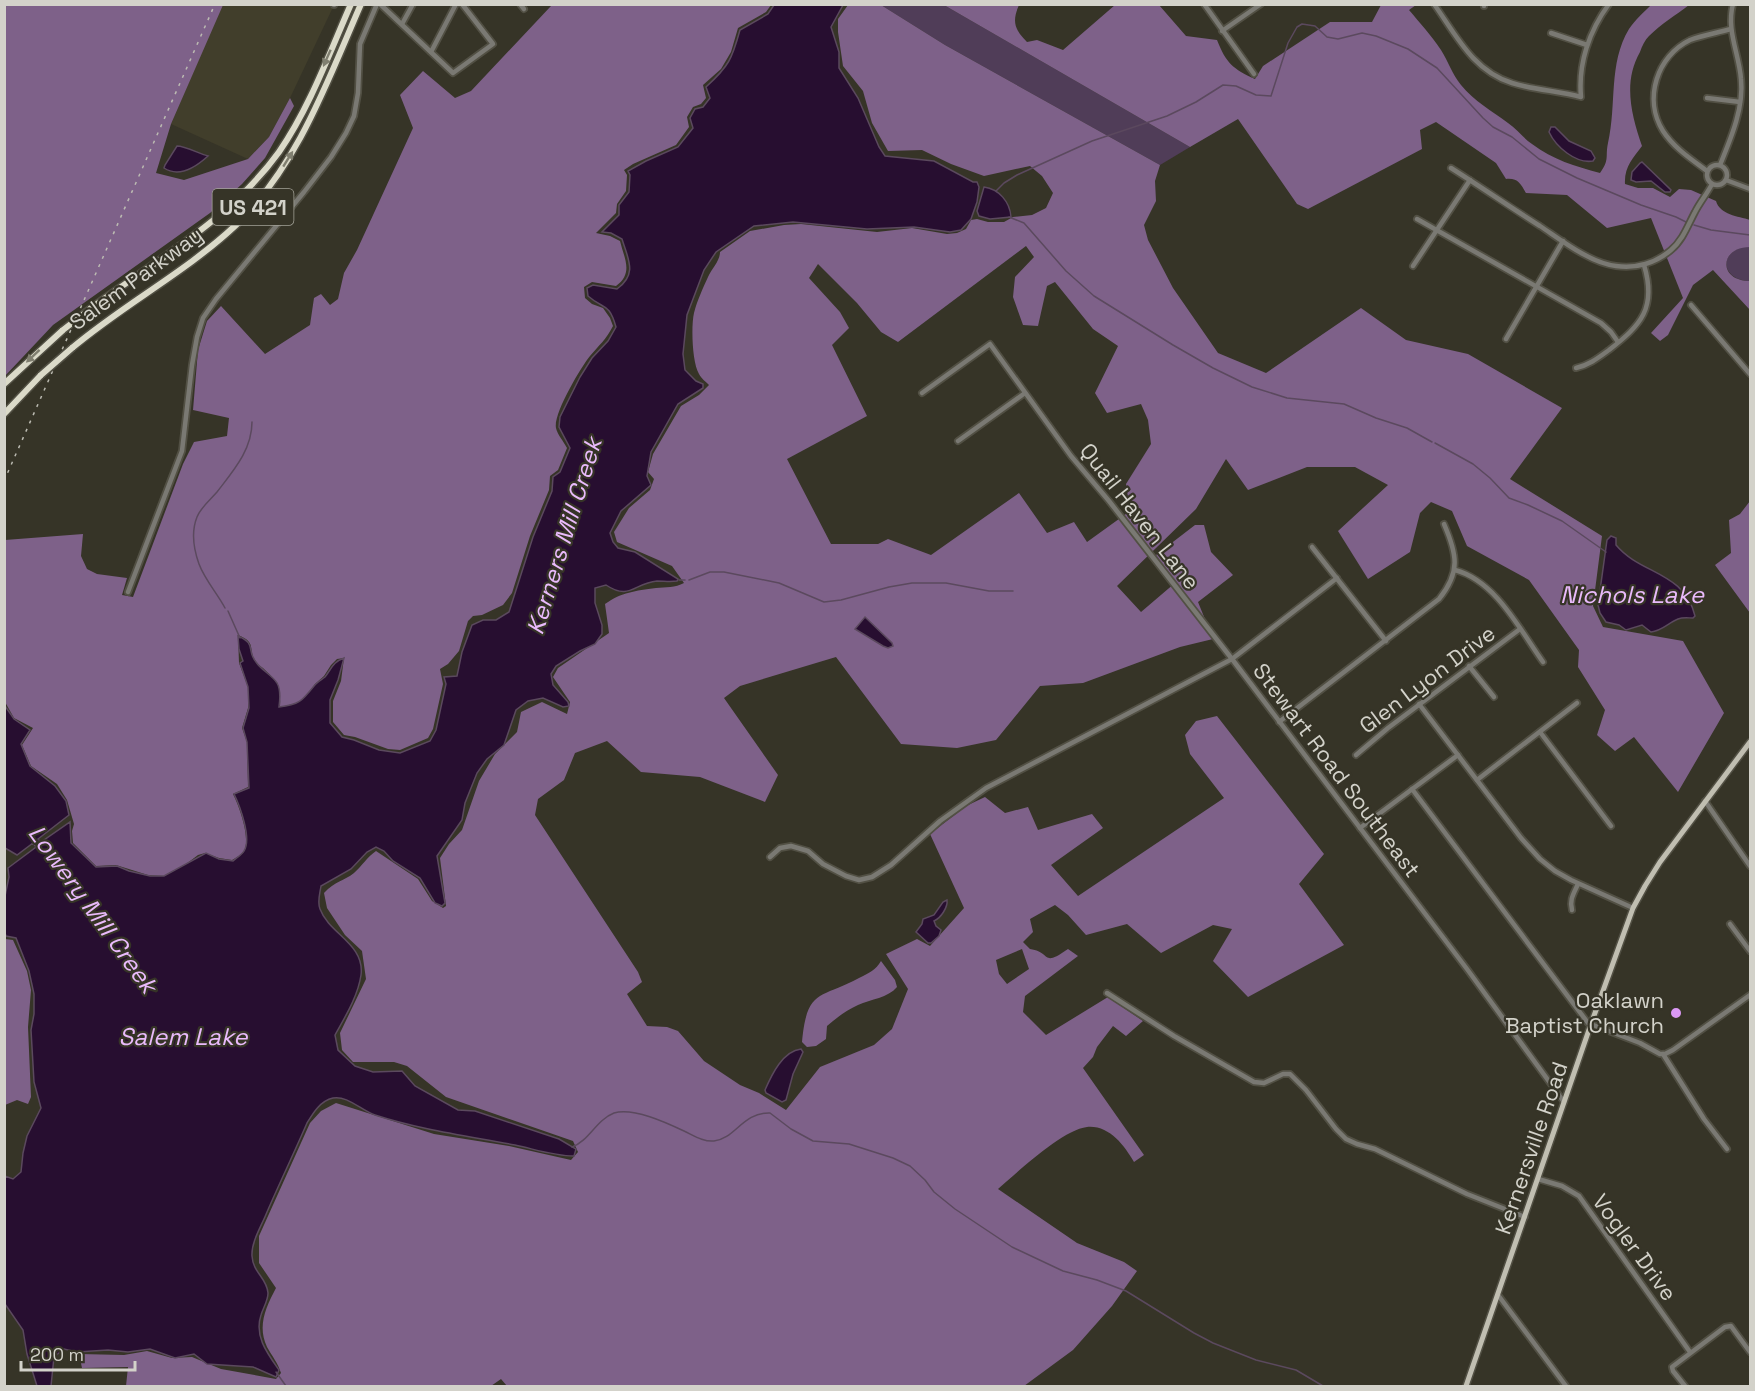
<svg xmlns="http://www.w3.org/2000/svg" width="1755" height="1391" font-family="'Space Grotesk',sans-serif">
<rect width="100%" height="100%" fill="#363427"/>
<polygon fill="#413e2b" points="222,5 334,5 290,98 269,137 248,159 171,124"/>
<g fill="#503d58">
<polygon points="881,5 944,5 1190,147 1160,165 945,45"/>
<path d="M1742,247H1750V281C1725,281 1716,256 1742,247Z"/>
</g>
<g fill="#7e6189" fill-rule="evenodd">
<polygon points="5,4 223,5 171,124 156,173 184,180 248,159 269,137 290,98 294,106 265,158 242,184 210,213 53,325 5,376"/>
<path d="M550,5H771L766,12L738,28L731,52L721,69L703,85L706,98L701,104L693,107L687,117L689,127L676,145L633,164L624,170L627,175L626,191L617,204L616,213L596,233L610,236L620,241C624,258 634,273 616,286L592,282L584,287L585,298L592,304L603,308L610,318L613,326C606,340 599,345 590,356C581,367 553,414 556,428C557,434 564,442 567,448L558,470L550,476L549,490L530,536L512,593L503,605L482,615L473,616L468,621L459,651L448,664L440,669L443,684L433,729L428,738L400,750L388,749L355,737L344,735L333,722V701L341,681L344,658L337,659L331,665L324,676L315,684L306,696L298,703L280,707C281,687 277,681 263,668C260,666 257,664 256,662C247,649 258,643 238,635L239,663L248,687V708L242,728L247,742L248,787L233,794C239,806 251,838 244,851C241,855 236,858 232,860L219,858L205,853L198,855L186,864L164,876L148,875L116,865L96,866L73,843L72,831L74,824L67,800L57,784L31,766L22,745L33,728L14,718L5,702V540L83,534L81,556L87,569L97,574L127,578L122,595L133,597L183,464L194,442L227,436L229,418L193,410L198,350L207,321L221,306L265,354L310,325L314,298L321,294L330,305L338,299L344,273L357,250L413,128L400,95L423,71L455,98L471,91L551,6Z"/>
<path d="M848,5H881L945,45L1160,165L1155,181L1156,201L1144,225L1148,240L1173,288L1218,353L1266,373L1361,308L1406,340L1468,354L1562,408L1510,479L1602,536L1593,606L1603,627L1683,641L1724,713L1678,792L1634,737L1615,751L1597,735L1605,710L1578,667L1579,650L1529,580L1467,546L1452,511L1431,502L1420,513L1410,552L1368,579L1338,531L1388,485L1355,467H1307L1248,490L1226,459L1196,509L1117,586L1141,612L1175,583L1156,555L1195,525H1204L1211,552L1233,575L1198,602L1213,639L1180,647L1083,683L1040,686L996,740L957,748L901,744L836,657L740,686L724,698L778,775L765,802L700,777L641,772L607,741L575,753L564,780L538,799L535,815L638,972L642,982L627,994L647,1026L667,1027L678,1031L704,1061L740,1085L759,1093L786,1110L820,1067L874,1045L892,1029L908,989L886,954L917,939L930,946L964,908L930,834L966,806L985,797L1005,813L1028,807L1038,830L1092,814L1103,828L1051,865L1078,896L1224,798L1190,754L1185,735L1196,721L1217,716L1324,854L1299,884L1344,945L1248,997L1213,961L1232,929L1213,925L1161,953L1127,924L1086,935L1068,915L1055,905L1030,919L1033,932L1023,942L1030,949C1052,952 1041,968 1068,949L1078,956L1025,996L1023,1012L1046,1035L1108,997L1143,1021L1126,1036L1113,1026L1097,1047L1093,1057L1083,1068L1144,1155L1134,1162C1124,1145 1109,1125 1087,1127C1062,1130 1018,1172 998,1189L1077,1243L1124,1262L1137,1271L1112,1306L1073,1350L1024,1386H507L501,1379L491,1386H126L128,1367L82,1368L79,1354L124,1355L147,1351L172,1358L192,1357L221,1369L276,1379L281,1373C278,1363 272,1356 267,1347C257,1326 266,1307 276,1288L259,1263V1236L310,1123L321,1111L336,1103L434,1134L509,1146L571,1160L578,1152L573,1141L446,1097L407,1066L394,1062H353L342,1050L340,1033L366,979L362,951L345,935L327,908L324,893C335,881 344,881 354,873C362,866 367,857 376,851L418,879L432,901L443,908L446,906L440,858L449,844L462,830L479,781L495,754L517,732L521,712L542,702L567,714L570,702L553,677L558,668L609,633L605,604C622,592 635,591 656,588C666,587 675,588 684,583L672,566L617,542L614,532L629,508L650,490L654,479L648,472L653,454L681,406L699,395L709,385C706,382 701,378 699,374C692,362 691,326 694,313C697,301 703,288 708,277C712,268 720,261 720,252L750,231L784,225L801,224L877,232L912,228L947,234L957,233L966,229L971,220L977,219L988,222H1004L1013,217L1032,215L1046,208L1053,193L1042,176L1030,166L984,176L951,164L922,150L888,151L872,123L863,91L843,66L838,32V19ZM1026,246L1034,257L1015,277L1013,297L1023,325L1038,326L1047,286L1055,282L1093,329L1118,346L1095,393L1107,413L1141,404L1148,420L1151,444L1126,484L1130,511L1087,542L1074,522L1047,533L1019,493L931,555L888,539L878,544H831L787,459L867,416L832,345L849,328L840,312L809,278L818,264L857,303L881,332L898,342ZM1022,949L1029,969L1007,984L999,974L996,960Z"/>
<path d="M944,5H1019C1012,21 1014,29 1027,42L1037,40L1063,50L1115,5H1159L1186,36L1217,40C1226,63 1233,69 1255,79L1263,66L1330,22H1372L1381,5H1416L1409,10C1420,23 1431,35 1441,50C1448,61 1452,74 1461,85C1474,101 1492,111 1508,123C1517,129 1523,138 1532,144C1553,160 1575,166 1600,173C1610,159 1605,157 1608,143C1617,104 1608,64 1629,29C1635,20 1644,12 1651,5H1689C1676,15 1661,24 1649,36C1645,40 1642,46 1640,52C1623,82 1631,114 1642,146C1633,158 1624,167 1625,184L1638,188H1653L1670,197L1679,189L1691,190L1716,201C1720,215 1738,216 1750,220V247C1719,247 1718,281 1750,281V310L1713,270L1693,285L1668,335L1660,341L1651,333L1683,298L1651,218L1607,228L1567,195L1526,193C1520,183 1518,178 1506,179L1496,163L1436,122L1420,130L1422,149L1308,209L1297,204L1238,119L1190,147Z"/>
<polygon points="1750,501 1750,613 1715,565 1731,553 1729,520 1740,514"/>
<polygon points="5,939 13,940 27,971 31,990 28,1027 31,1097 28,1104 17,1100 5,1105"/>
<path d="M881,961L895,980L897,987C888,998 871,999 858,1005C847,1010 836,1018 827,1026L826,1039L816,1046L807,1047L802,1042C807,988 820,999 859,978C869,973 876,970 881,961Z"/>
</g>
<g fill="#270e30" stroke="#5b495e" stroke-width="1.5">
<path d="M774,5H843L831,27L839,52V68L858,98L879,147L885,156L934,161L973,182H977L979,187L977,202L971,219L961,230L950,232L914,227L867,229L793,222L754,226L716,252L704,270L687,315L683,354L685,370L696,381L703,384V388L678,404L651,452L647,476L651,485L621,511L610,533L613,542L618,548L635,552L678,579L677,581C670,582 664,581 657,581C634,583 630,601 606,585L595,588V603L602,625V634L595,644L580,651L556,666L551,674L553,685L568,702L569,706L563,707L543,698L528,701L516,710L504,745L487,759L477,773L465,803L462,820L437,856L445,903L442,906L435,903L420,878L393,861L384,851L376,847L367,852L351,869L321,886C320,893 317,902 320,909C329,934 365,944 361,975C358,996 345,1017 335,1035L338,1050L355,1066L373,1072L402,1071L415,1086L458,1110L475,1111L559,1139L576,1149L574,1156C554,1156 534,1149 515,1145C468,1136 421,1130 375,1115C362,1111 347,1095 333,1098C320,1101 313,1113 307,1123C294,1153 280,1182 267,1212C262,1225 251,1242 252,1256C253,1273 267,1278 268,1293C268,1301 263,1308 261,1315C254,1336 267,1353 279,1370L276,1377L253,1367L207,1364L194,1354L175,1358L150,1349L128,1352L108,1350L77,1352L64,1349L54,1357L51,1386H37L27,1354L23,1330L5,1304V1176L13,1179L21,1172L23,1153L27,1136L41,1108L34,1082L31,1030L34,1014V994L29,971L16,938L6,936L5,933V896L9,877L8,868L36,847L33,843L17,855L5,848V706L14,719L30,730L21,744L30,766L55,786L66,801L69,815L38,839L41,842L70,822L71,843L96,867L117,866L129,871L150,876H164L206,853L219,859L233,861C236,858 242,855 244,851C252,839 240,806 234,794L249,788L247,742L243,728L249,708L248,687L240,663L243,661L239,649L238,636C257,644 246,650 256,662C261,670 272,675 277,683C281,690 280,700 279,707C299,705 302,701 314,686C317,682 321,680 325,677C332,668 333,662 344,658L338,680L330,700V723L342,737L354,740L379,750L400,753L430,741L436,730L446,684L444,677L457,676L462,652L472,625L483,620H496L509,612L533,537L552,491L553,477L560,472L570,448L559,427L560,417L580,377L592,358L608,341L616,327C609,302 604,310 588,296L587,288L593,285L617,289C638,274 628,259 622,239L611,233L602,232L619,215V205L629,192L630,175L628,171L646,161L678,147L693,128L690,118L695,109L703,107L710,98L706,87C729,66 732,59 740,30L768,14Z"/>
<path d="M1551,127H1555L1569,141L1591,151L1595,158L1593,161C1576,164 1556,147 1549,132Z"/>
<path d="M177,146C185,146 200,154 208,156C196,167 179,178 164,168L165,165Z"/>
<polygon points="1642,162 1671,190 1670,192 1665,192 1651,181 1636,182 1631,180 1632,172 1640,163"/>
<path d="M984,187C999,189 1010,202 1011,217L990,219L979,216L977,211Z"/>
<path d="M1611,536L1616,538V545C1641,575 1684,571 1695,616L1693,618C1688,618 1683,617 1678,619C1668,623 1662,631 1651,632L1642,625L1626,630L1619,625L1606,622L1600,613L1598,605L1607,540Z"/>
<polygon points="865,617 892,643 893,646 888,648 883,646 855,629"/>
<path d="M947,900C948,907 941,918 934,921L936,926L941,930L939,936L931,943H928L916,932L922,924L923,919L934,915L943,902Z"/>
<path d="M801,1049L803,1052L793,1074L786,1100L782,1102L766,1093L765,1090C772,1074 783,1051 801,1049Z"/>
</g>
<g fill="none" stroke-linecap="round" stroke-linejoin="round">
<g stroke="#5b495e" stroke-width="1.5">
<polyline points="996,191 1004,183 1017,175 1092,141 1167,116 1196,102 1223,85 1236,86 1256,95 1271,96 1288,43 1297,27 1302,24 1315,26 1327,37 1338,39 1362,33 1376,36 1408,49 1437,68 1483,118 1493,127 1512,137 1539,159 1577,178 1641,205 1676,217 1686,222"/>
<polyline points="1009,217 1024,223 1066,271 1094,296 1173,345 1213,368 1252,387 1287,398 1344,404 1376,418 1407,428 1432,442"/>
<polyline points="1694,225 1711,230 1750,235"/>
<polyline points="1435,443 1473,464 1490,478 1509,498 1528,505 1562,521 1606,552"/>
<polyline points="679,580 685,580"/>
<polyline points="689,580 710,572 724,572 779,583 824,602 841,600 889,587 912,583 946,583 989,591 1013,591"/>
<path d="M225,608C217,593 205,580 199,564C194,550 191,532 197,517C201,507 210,500 217,492C233,471 252,450 252,422"/>
<polyline points="228,611 240,638"/>
<path d="M572,1147C589,1141 596,1120 614,1113C633,1107 667,1123 684,1131C693,1135 703,1142 714,1141C735,1139 743,1112 770,1113L791,1129L813,1141L849,1144L893,1158L910,1166L925,1180L934,1192L955,1209L1012,1247L1063,1271L1097,1280L1126,1291L1194,1333L1213,1343L1256,1360L1296,1370L1323,1386"/>
<polyline points="276,1372 286,1386"/>
</g>
<defs>
<g id="minor">
<polyline points="380,4 453,73 493,44 462,4"/>
<polyline points="520,4 524,9"/>
<polyline points="1204,4 1254,74"/>
<path d="M1434,4C1456,35 1473,71 1512,83C1534,90 1559,91 1581,97C1578,64 1589,31 1609,4"/>
<polyline points="334,5 334,4"/>
<polyline points="1484,6 1484,4"/>
<polyline points="402,24 413,4"/>
<polyline points="1222,31 1261,4"/>
<polyline points="1551,33 1587,45"/>
<polyline points="431,52 456,4"/>
<polyline points="1707,98 1740,102"/>
<circle cx="1717" cy="175" r="10"/>
<path d="M1720,165C1731,138 1744,108 1741,79C1739,53 1726,30 1733,4"/>
<path d="M1451,168C1481,187 1510,207 1540,226C1561,240 1590,263 1616,266C1636,269 1656,263 1671,250C1683,240 1688,225 1695,212C1700,202 1707,194 1712,184"/>
<path d="M1707,171C1691,159 1674,148 1663,131C1643,99 1657,56 1690,40C1703,35 1717,33 1731,29"/>
<polyline points="1726,180 1750,189"/>
<polyline points="1417,219 1601,323 1611,332 1618,342"/>
<polyline points="1413,266 1470,180"/>
<polyline points="1691,305 1750,374"/>
<polyline points="1506,339 1563,241"/>
<path d="M1576,368C1589,365 1598,358 1609,350C1641,325 1657,308 1644,265"/>
<polyline points="922,393 990,344 1071,456 1109,501 1232,659 1467,969 1564,1102"/>
<polyline points="958,441 1025,393"/>
<polyline points="1312,547 1386,641"/>
<path d="M1455,570C1496,581 1520,630 1543,662"/>
<polyline points="128,592 182,451 192,365 197,337 203,318 216,299 304,192 331,157 346,133 354,116 358,93 360,44 377,4"/>
<polyline points="1469,666 1494,697"/>
<polyline points="1419,704 1521,838 1540,859 1555,871 1571,880 1633,908"/>
<path d="M1279,722L1439,599C1461,572 1457,554 1444,524"/>
<polyline points="1540,732 1611,826"/>
<polyline points="1356,755 1388,728 1520,629"/>
<polyline points="1477,780 1577,703"/>
<polyline points="1412,789 1588,1023 1640,1043 1660,1054 1665,1054 1673,1050 1750,995"/>
<polyline points="1705,801 1750,866"/>
<polyline points="1360,828 1458,755"/>
<polyline points="770,857 780,848 791,846 808,851 823,864 846,876 859,880 872,877 891,865 940,821 986,788 1232,659 1337,578"/>
<path d="M1572,910C1569,900 1574,893 1578,884"/>
<polyline points="1730,924 1750,951"/>
<polyline points="1107,993 1174,1036 1254,1082 1264,1083 1283,1074 1290,1074 1306,1090 1336,1129 1346,1139 1357,1144 1375,1149 1467,1194 1525,1217"/>
<polyline points="1663,1054 1704,1119 1727,1149"/>
<polyline points="1538,1179 1562,1186 1579,1196 1690,1352"/>
<polyline points="1498,1295 1566,1386"/>
<polyline points="1685,1386 1673,1371 1672,1367 1725,1327 1731,1326 1750,1352"/>
</g>
<polyline id="major" points="1466,1386 1591,1024 1633,908 1645,886 1660,862 1750,742"/>
<g id="highway">
<path d="M90,309C156,260 230,220 279,152C310,107 329,54 351,4"/>
<path d="M72,348C124,304 186,272 236,225C298,165 327,82 361,4"/>
<polyline points="4,384 63,330"/>
<polyline points="4,414 41,375"/>
</g>
</defs>
<use href="#minor" stroke="#525044" stroke-width="8"/>
<use href="#major" stroke="#525044" stroke-width="8"/>
<use href="#highway" stroke="#525044" stroke-width="9"/>
<use href="#minor" stroke="#7a7973" stroke-width="4.5"/>
<use href="#major" stroke="#c0beb1" stroke-width="5"/>
<use href="#highway" stroke="#dbdac9" stroke-width="6"/>
<polyline stroke="#bcbbb2" stroke-width="1.5" stroke-dasharray="3 6" stroke-linecap="butt" points="4,481 215,4"/>
<defs>
<g id="highway-bridge">
<polyline points="63,330 90,309"/>
<polyline points="41,375 72,348"/>
</g>
</defs>
<use href="#highway-bridge" stroke="#525044" stroke-width="9" stroke-linecap="butt"/>
<use href="#highway-bridge" stroke="#dbdac9" stroke-width="6"/>
</g>
<defs><path id="oneway-solid" d="M-6-.8H1V-3.2L6.5 0L1 3.2V.8H-6Z" transform="scale(1.5)"/></defs>
<g fill="#807f70">
<use href="#oneway-solid" transform="translate(327 58) rotate(114)"/>
<use href="#oneway-solid" transform="translate(288 159) rotate(-58)"/>
<use href="#oneway-solid" transform="translate(33 356) rotate(137)"/>
</g>
<circle fill="#db99f5" stroke="#363427" stroke-width="2" cx="1676" cy="1013" r="6"/>
<g text-anchor="middle" dominant-baseline="central" stroke-width="4.5" stroke-linejoin="round" paint-order="stroke">
<rect fill="#363427" stroke="#a4a399" stroke-width="1.5" x="212.5" y="189" width="81" height="36" rx="4.5"/>
<g font-size="21" font-weight="bold" fill="#d3d2ca">
<text x="253" y="207">US 421</text>
</g>
<g font-size="22" fill="#d3d2ca" stroke="#363427">
<text transform="translate(136 278) rotate(-36)">Salem Parkway</text>
<text transform="translate(1140 516) rotate(52)">Quail Haven Lane</text>
<text transform="translate(1427 679) rotate(-37)">Glen Lyon Drive</text>
<text transform="translate(1337 770) rotate(53)">Stewart Road Southeast</text>
<text transform="translate(1531 1148) rotate(-71)">Kernersville Road</text>
<text transform="translate(1635 1247) rotate(54)">Vogler Drive</text>
</g>
<g font-size="22" fill="#d3d2ca" stroke="#363427" text-anchor="end">
<text x="1664" y="1000">Oaklawn<tspan x="1664" dy="25">Baptist Church</tspan></text>
</g>
<g font-size="24" font-style="italic" fill="#e9bafb" stroke="#363427">
<text transform="translate(564 536) rotate(-73)">Kerners Mill Creek</text>
<text x="1632" y="594">Nichols Lake</text>
<text transform="translate(93 909) rotate(54)">Lowery Mill Creek</text>
<text x="183" y="1036">Salem Lake</text>
</g>
</g>
<rect width="1755" height="1391" fill="none" stroke="#d3d2ca" stroke-width="12"/>
<path d="M21 1361v9h114v-9" fill="none" stroke="#d3d2ca" stroke-width="3"/>
<text x="30" y="1361" font-size="18" fill="#d3d2ca" stroke="#363427" stroke-width="4.5" paint-order="stroke">200 m</text>
</svg>
